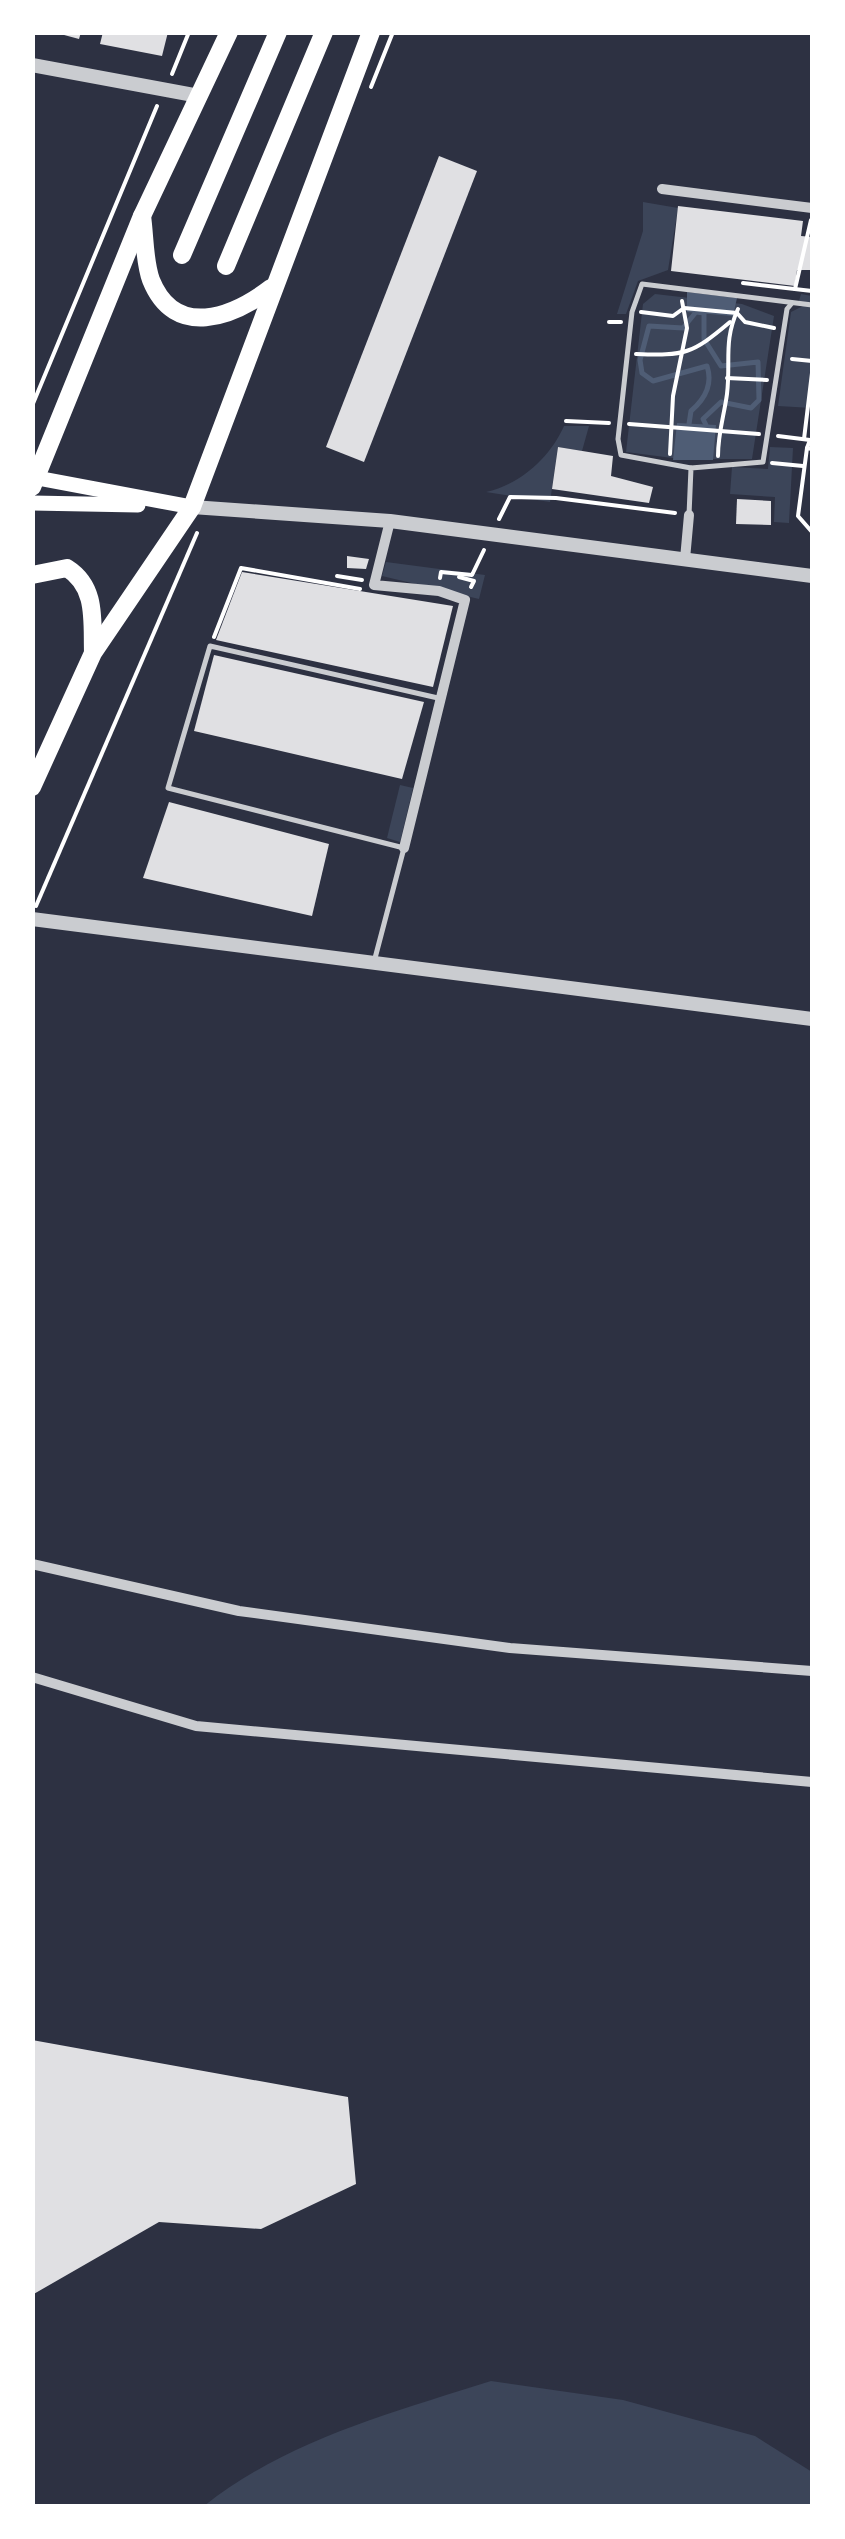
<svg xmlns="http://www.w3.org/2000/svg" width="845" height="2539" font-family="Inter,sans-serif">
<rect width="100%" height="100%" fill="#2d3142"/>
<g fill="#3c4559">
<polygon points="643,202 678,208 668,270 638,281 626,314 617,314 643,231"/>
<polygon points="655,294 742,304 774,316 752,459 680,459 626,452 643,304"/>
<polygon points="801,294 812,296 812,408 778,406 791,312 809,303 799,301"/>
<path d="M564,426H589L582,451L558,447L550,502L486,492C519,485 550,458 564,426Z"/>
<polygon points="770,447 793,448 789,523 774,522 775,497 730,494 732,467 768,469"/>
<polygon points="386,562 485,575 479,599 382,576"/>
<polygon points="400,785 413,788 400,842 387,838"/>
<path d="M491,2381L623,2400L755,2436L812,2472V2506H204C287,2440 391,2413 491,2381Z"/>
</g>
<g fill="#4f5d75">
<polygon points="687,292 737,298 733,316 687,312"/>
<polygon points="677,423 716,425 713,460 673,460"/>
</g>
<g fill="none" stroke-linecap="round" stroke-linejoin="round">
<path stroke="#4f5d75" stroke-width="5" d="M689,424L691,411C705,399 713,384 707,366L653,381L642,373L640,360L649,326L683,328L696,312L704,313V339L721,366L758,362L759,400L751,408L721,402L703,419L706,425"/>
</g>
<g fill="#e0e0e3">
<polygon points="53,32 81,32 79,39"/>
<polygon points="103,32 168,32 162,56 100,44"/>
<polygon points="439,156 477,171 364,462 326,447"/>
<polygon points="678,206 803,221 801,236 812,237 812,270 797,270 795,286 671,271"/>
<polygon points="558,447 613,456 611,476 653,487 649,503 552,489"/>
<polygon points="737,499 771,501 771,525 736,524"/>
<polygon points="347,556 369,559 366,569 347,568"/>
<polygon points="242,572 453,606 433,687 216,640"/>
<polygon points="214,655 424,702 402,779 194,731"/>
<polygon points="169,802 329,844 312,916 143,878"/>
<polygon points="32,2040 348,2097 356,2184 261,2229 159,2222 32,2295"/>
</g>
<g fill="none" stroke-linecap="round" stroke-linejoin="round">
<g stroke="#fff" stroke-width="4">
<polyline points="172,74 189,32"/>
<polyline points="371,87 393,32"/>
<polyline points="743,283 812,291"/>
<polyline points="795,289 811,220"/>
<polyline points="641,312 673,316 684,308 737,313 745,322 774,328"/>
<polyline points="609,322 621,322"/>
<path d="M636,354C685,356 692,354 730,322"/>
<polyline points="792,359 812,361"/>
<polyline points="727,378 767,380"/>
<polyline points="32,406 157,106"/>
<polyline points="566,421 609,423"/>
<polyline points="629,424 759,434"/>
<polyline points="778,436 810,440 807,448"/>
<polyline points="804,439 812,373"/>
<polyline points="812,449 807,448 798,516 812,532"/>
<polyline points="670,454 673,396 687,328 682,301"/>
<path d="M718,456C718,433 724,416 727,394C731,360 723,342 738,309"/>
<polyline points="772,463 803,466"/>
<polyline points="499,519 510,497 556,498 675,513"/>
<polyline points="337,576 362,580"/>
<polyline points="459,577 474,581 471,587"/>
<polyline points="440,578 441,572 472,575 484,550"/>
<polyline points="214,637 241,568 360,589"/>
<polyline points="36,906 197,533"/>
</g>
<g stroke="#caccd0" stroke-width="5">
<polyline points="691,468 621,455 618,439 632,312 642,284 812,305"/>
<polyline points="689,515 691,468 763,462 787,309 792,303"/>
<polyline points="374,962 404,848 168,788 210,646 438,698"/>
</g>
<g stroke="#caccd0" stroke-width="10">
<polyline points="662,189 812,208"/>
<polyline points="390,521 374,585 439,591 465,600 404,848"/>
<polyline points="685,559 689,515"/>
<polyline points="32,1564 239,1611 510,1648 812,1671"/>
<polyline points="32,1677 196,1726 812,1782"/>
</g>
<g stroke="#caccd0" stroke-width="14">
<polyline points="32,65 199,96"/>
<polyline points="192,507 390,521 812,576"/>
<polyline points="32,919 812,1019"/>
</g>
<g stroke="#fff" stroke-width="15">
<polyline points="32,477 192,507"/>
<polyline points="32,503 138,505"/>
</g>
<g stroke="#fff" stroke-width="18">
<path d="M142,216C145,236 144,261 151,280C175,340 233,317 271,288"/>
<polyline points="32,487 142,216 229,32"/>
<path d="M32,575L67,568C97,587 92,620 93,652"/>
<polyline points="32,787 93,653 192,507 371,32"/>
</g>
<g stroke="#fff" stroke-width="18">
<polyline points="182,255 278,32"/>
<polyline points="226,266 324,32"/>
</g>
</g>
<rect width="845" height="2539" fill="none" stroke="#ffffff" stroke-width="70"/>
</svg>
